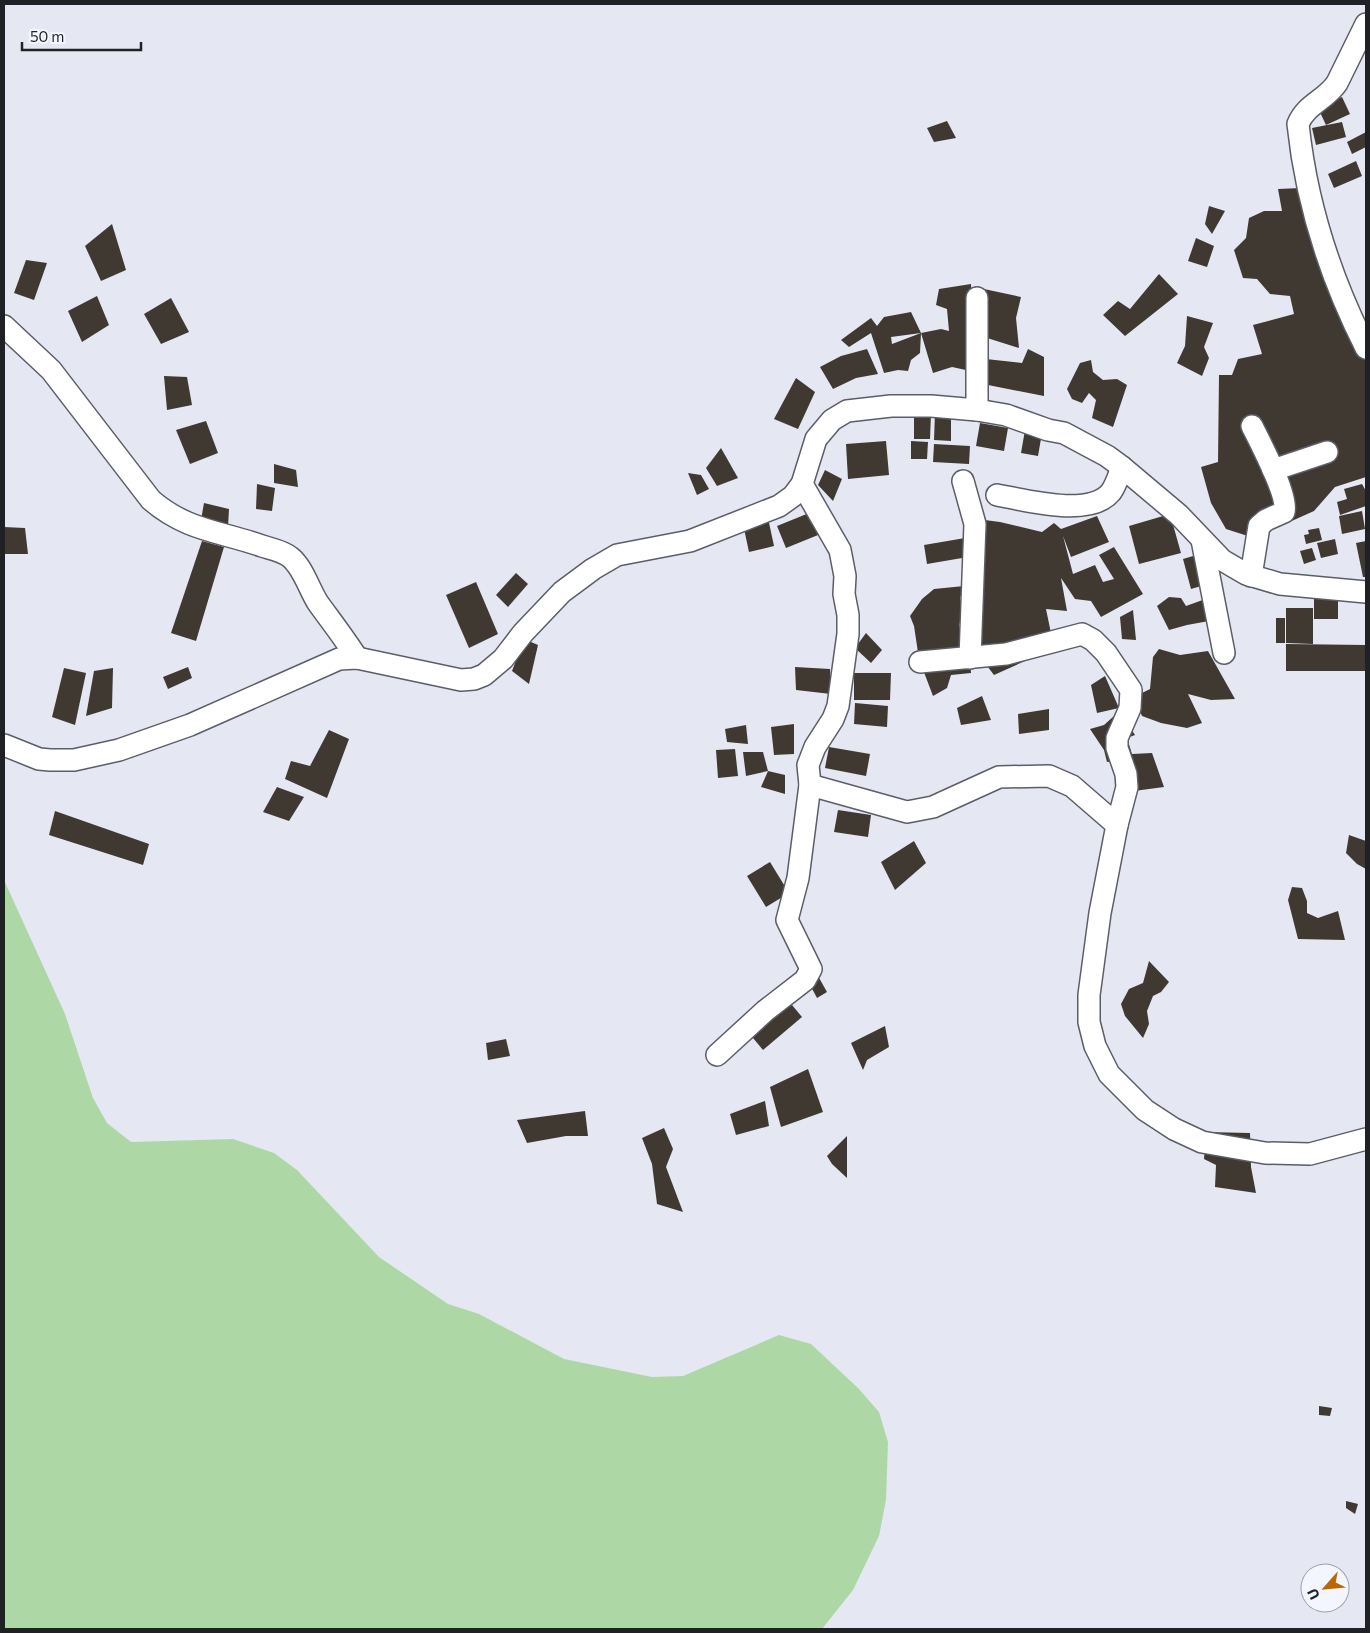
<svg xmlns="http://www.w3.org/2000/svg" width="1370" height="1633" font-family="Commissioner,sans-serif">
<rect width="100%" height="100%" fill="#e5e8f3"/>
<polygon fill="#add8a5" points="4,880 65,1014 93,1098 107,1123 131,1142 233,1139 274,1153 297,1170 379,1257 448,1304 479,1314 564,1359 652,1377 683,1376 779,1335 811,1344 859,1389 879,1412 888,1442 886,1500 879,1536 853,1590 822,1629 4,1629"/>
<g fill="#403932" fill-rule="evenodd">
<polygon points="1342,97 1350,114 1326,125 1318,108"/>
<polygon points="947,121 956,138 934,142 927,128"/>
<polygon points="1342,122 1346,137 1316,145 1312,128"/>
<polygon points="1366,132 1366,147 1352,154 1347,142"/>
<polygon points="1356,161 1362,176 1334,188 1328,174"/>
<polygon points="1301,188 1366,354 1366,477 1335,487 1314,511 1254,538 1226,529 1211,503 1201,467 1218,462 1219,375 1232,375 1238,359 1262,354 1253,325 1294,314 1290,296 1270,294 1257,279 1243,278 1234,250 1246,238 1249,218 1264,211 1282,211 1278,189"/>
<polygon points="1209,206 1225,211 1212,234 1205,224"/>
<polygon points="112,224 126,270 101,281 85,246"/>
<polygon points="1196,238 1214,246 1207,267 1188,261"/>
<polygon points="26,260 47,263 34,300 14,293"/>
<polygon points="1159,274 1178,294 1125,336 1103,315 1118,301 1130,309"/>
<polygon points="971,284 975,372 952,367 933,373 921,333 941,329 949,331 947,309 936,305 939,289"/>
<polygon points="984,289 1021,297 1016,318 1019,348 984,337 987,311"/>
<polygon points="97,296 109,325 82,342 68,311"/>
<polygon points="171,298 189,332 161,344 144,314"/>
<path d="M911,312L921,333L920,353L911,360L908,371L898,370L884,373L871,333L849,347L841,340L871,318L877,326L884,317ZM921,333L892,344L891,337Z"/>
<polygon points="1187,316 1213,323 1204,347 1209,358 1202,376 1177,363 1185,346"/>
<polygon points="867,349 878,374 856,378 833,389 820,367 841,356"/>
<polygon points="1028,349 1044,357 1044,396 988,385 986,359 1022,363"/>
<polygon points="1091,360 1093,372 1103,380 1117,379 1127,385 1113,427 1092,418 1096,400 1089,393 1082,403 1072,399 1067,389 1080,363"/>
<polygon points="164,376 187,377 192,405 167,410"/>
<polygon points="796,378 815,392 798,429 774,419"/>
<polygon points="914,413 931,414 930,439 914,439"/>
<polygon points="935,413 951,414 951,441 934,440"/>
<polygon points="206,421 218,453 190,464 176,430"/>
<polygon points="980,423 1008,428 1004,451 976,446"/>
<polygon points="1025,430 1042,433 1038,456 1021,453"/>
<polygon points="886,441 889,475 848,479 846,444"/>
<polygon points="911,441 928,442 927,459 911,459"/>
<polygon points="934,444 970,446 969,464 933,462"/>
<polygon points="721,448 738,478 717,486 706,468"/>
<polygon points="274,464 296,470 298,487 274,483"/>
<polygon points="825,470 842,479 833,501 818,485"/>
<polygon points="688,473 701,475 709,489 697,495"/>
<polygon points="257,484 275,488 272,511 256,509"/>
<polygon points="1362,484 1366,491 1366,506 1340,515 1337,502 1347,499 1344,489"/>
<polygon points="204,503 229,509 228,527 201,520"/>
<polygon points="814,511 823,533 786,548 777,526"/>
<polygon points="1362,511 1365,529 1342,534 1339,516"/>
<polygon points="1170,514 1181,553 1139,564 1129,526"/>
<polygon points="1097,516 1109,542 1071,557 1063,536 1073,574 1095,565 1103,582 1114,579 1099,555 1114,547 1143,594 1101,617 1091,601 1075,599 1061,578 1067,611 1046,609 1052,638 1020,648 1025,661 994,675 984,662 972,633 977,519 1000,522 1042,532 1054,523 1061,529"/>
<polygon points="768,518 774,546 749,552 743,524"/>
<polygon points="4,527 25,528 28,554 4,554"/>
<polygon points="1319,528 1322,540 1306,544 1304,535 1309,534 1308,530"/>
<polygon points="965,538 968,557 927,564 924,545"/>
<polygon points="1335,539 1338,554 1321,558 1317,543"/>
<polygon points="202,541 224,547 196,641 171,633"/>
<polygon points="1366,541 1366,577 1363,577 1356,543"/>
<polygon points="1312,548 1316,560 1304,564 1300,551"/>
<polygon points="1200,554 1208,584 1191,589 1183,559"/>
<polygon points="516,573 528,584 508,607 496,595"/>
<polygon points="476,582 498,634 469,648 446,595"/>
<polygon points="964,586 960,598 962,612 959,626 970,656 971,673 951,675 947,688 933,696 919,659 914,626 910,616 922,599 934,589"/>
<polygon points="1314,595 1338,596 1338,619 1314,619"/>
<polygon points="1169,597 1181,598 1186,606 1211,597 1220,619 1187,625 1169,630 1157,606"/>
<polygon points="1286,608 1313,608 1313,644 1286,643"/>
<polygon points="1133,610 1136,640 1122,639 1120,617"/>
<rect x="1276" y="618" width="9" height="25"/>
<polygon points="866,633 882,650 871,663 855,648"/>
<polygon points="524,639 538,645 529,684 512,671"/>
<polygon points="1286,644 1366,645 1366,671 1286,671"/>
<polygon points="1159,649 1180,655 1208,651 1235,699 1211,700 1188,694 1202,723 1187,728 1161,723 1142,716 1134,697 1150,689 1153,657"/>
<polygon points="188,667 192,678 168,689 163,677"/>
<polygon points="795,667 830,669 831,694 796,690"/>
<polygon points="64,668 86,673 75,725 52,717"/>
<polygon points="113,668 112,708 86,716 94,671"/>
<polygon points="854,673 891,673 890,700 854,700"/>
<polygon points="1105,676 1119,708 1097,713 1091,685"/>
<polygon points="982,696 991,720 961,725 957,708"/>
<polygon points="855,703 888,706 887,727 854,724"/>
<polygon points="1049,709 1049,730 1019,734 1018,714"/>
<polygon points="1122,715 1135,735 1127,738 1132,754 1152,753 1164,787 1134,791 1126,760 1107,762 1104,750 1090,729 1104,725 1114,716"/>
<polygon points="794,724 794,754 774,755 771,727"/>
<polygon points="746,725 748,744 727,742 725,729"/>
<polygon points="329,730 349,739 327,798 285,779 291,761 310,766"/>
<polygon points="829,747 870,754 866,776 825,768"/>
<polygon points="735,749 738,776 718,778 716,750"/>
<polygon points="743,752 763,752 768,771 746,776"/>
<polygon points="768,771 785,775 785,794 761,787"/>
<polygon points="277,787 304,797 289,821 263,812"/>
<polygon points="838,810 871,815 868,837 834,832"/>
<polygon points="55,811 149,844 143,865 49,835"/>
<polygon points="1349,835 1366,841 1366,869 1357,864 1346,853"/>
<polygon points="914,841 926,863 895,890 881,862"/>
<polygon points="770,862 789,893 766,907 747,876"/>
<polygon points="1292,887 1302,888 1307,901 1307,913 1318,918 1338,911 1345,940 1298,939 1288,900"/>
<polygon points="1149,961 1169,982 1161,992 1153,996 1147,1011 1149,1024 1143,1038 1125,1016 1121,1004 1129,989 1143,983"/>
<polygon points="818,976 827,992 817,998 808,981"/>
<polygon points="787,999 802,1017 763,1050 748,1032"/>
<polygon points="885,1026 889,1047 867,1060 863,1070 851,1043"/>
<polygon points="506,1039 510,1056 488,1060 486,1043"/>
<polygon points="808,1069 823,1112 781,1127 770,1087"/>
<polygon points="765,1101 769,1126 736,1135 730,1114"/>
<polygon points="585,1111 588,1136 566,1136 527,1143 517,1120"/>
<polygon points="664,1128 673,1149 666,1167 683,1212 657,1204 652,1164 642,1138"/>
<polygon points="1206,1132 1250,1133 1251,1167 1256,1193 1215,1187 1216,1165 1204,1159"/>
<polygon points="847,1136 847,1178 832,1164 827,1156"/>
<polygon points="1319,1406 1332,1408 1330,1416 1319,1415"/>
<polygon points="1346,1501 1358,1504 1355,1514 1346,1508"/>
</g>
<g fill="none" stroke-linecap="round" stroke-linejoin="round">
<defs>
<g id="minor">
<path d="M1366,24L1337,83C1326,100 1306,104 1298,124C1306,201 1331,279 1366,348"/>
<polyline points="977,298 977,410"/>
<path d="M4,326L51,370L151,500C187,531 220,531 262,546C271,549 283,551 290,557C303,567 309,589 318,603C331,621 345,639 357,658"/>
<polyline points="1273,470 1327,452"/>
<polyline points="963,481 975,524 970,658"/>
<path d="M997,495C1025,500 1090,518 1111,492C1116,485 1119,475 1122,467"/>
<polyline points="1202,540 1224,653"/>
<path d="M1251,576L1259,526L1266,520L1284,512C1289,497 1260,442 1252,426"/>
<polyline points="920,662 1006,654 1082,634 1093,640 1106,653 1131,690 1130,708 1117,738 1117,748 1126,774 1127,787 1117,825"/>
<polyline points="4,745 39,759 50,760 74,760 119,750 190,725 339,659 357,658 461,680 474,679 484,675 503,659 523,633 562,592 593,569 617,555 690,541 779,506 793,496 802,484 816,439 832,420 847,411 891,406 931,406 977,410 1006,415 1048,430 1064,433 1107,456 1122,467 1179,515 1222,560 1246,574 1280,584 1366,592"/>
<polyline points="810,785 907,812 933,807 999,777 1049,776 1072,786 1117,825 1100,913 1089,995 1089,1022 1095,1046 1109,1074 1145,1110 1174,1129 1202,1142 1265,1153 1310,1154 1366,1139"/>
<polyline points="717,1055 765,1011 805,980 811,969 787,920 798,878 810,785 808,765 815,747 833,719 838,706 848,634 848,615 844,594 845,576 840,550 802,484"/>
</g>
</defs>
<use href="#minor" stroke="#5b5e67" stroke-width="24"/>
<use href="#minor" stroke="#fff" stroke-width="21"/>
</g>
<rect width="1370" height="1633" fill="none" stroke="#1f2125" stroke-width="10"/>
<g transform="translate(1325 1588) rotate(243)"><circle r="24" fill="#f3f6fe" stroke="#9ea1a7"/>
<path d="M0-4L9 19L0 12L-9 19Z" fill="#bd6500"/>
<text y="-8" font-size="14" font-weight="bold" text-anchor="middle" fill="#1f2125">U</text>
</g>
<path d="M22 42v8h119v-8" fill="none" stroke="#1f2125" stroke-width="2.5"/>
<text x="30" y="42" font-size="15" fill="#1f2125" stroke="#f3f6fe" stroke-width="4" paint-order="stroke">50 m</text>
</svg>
